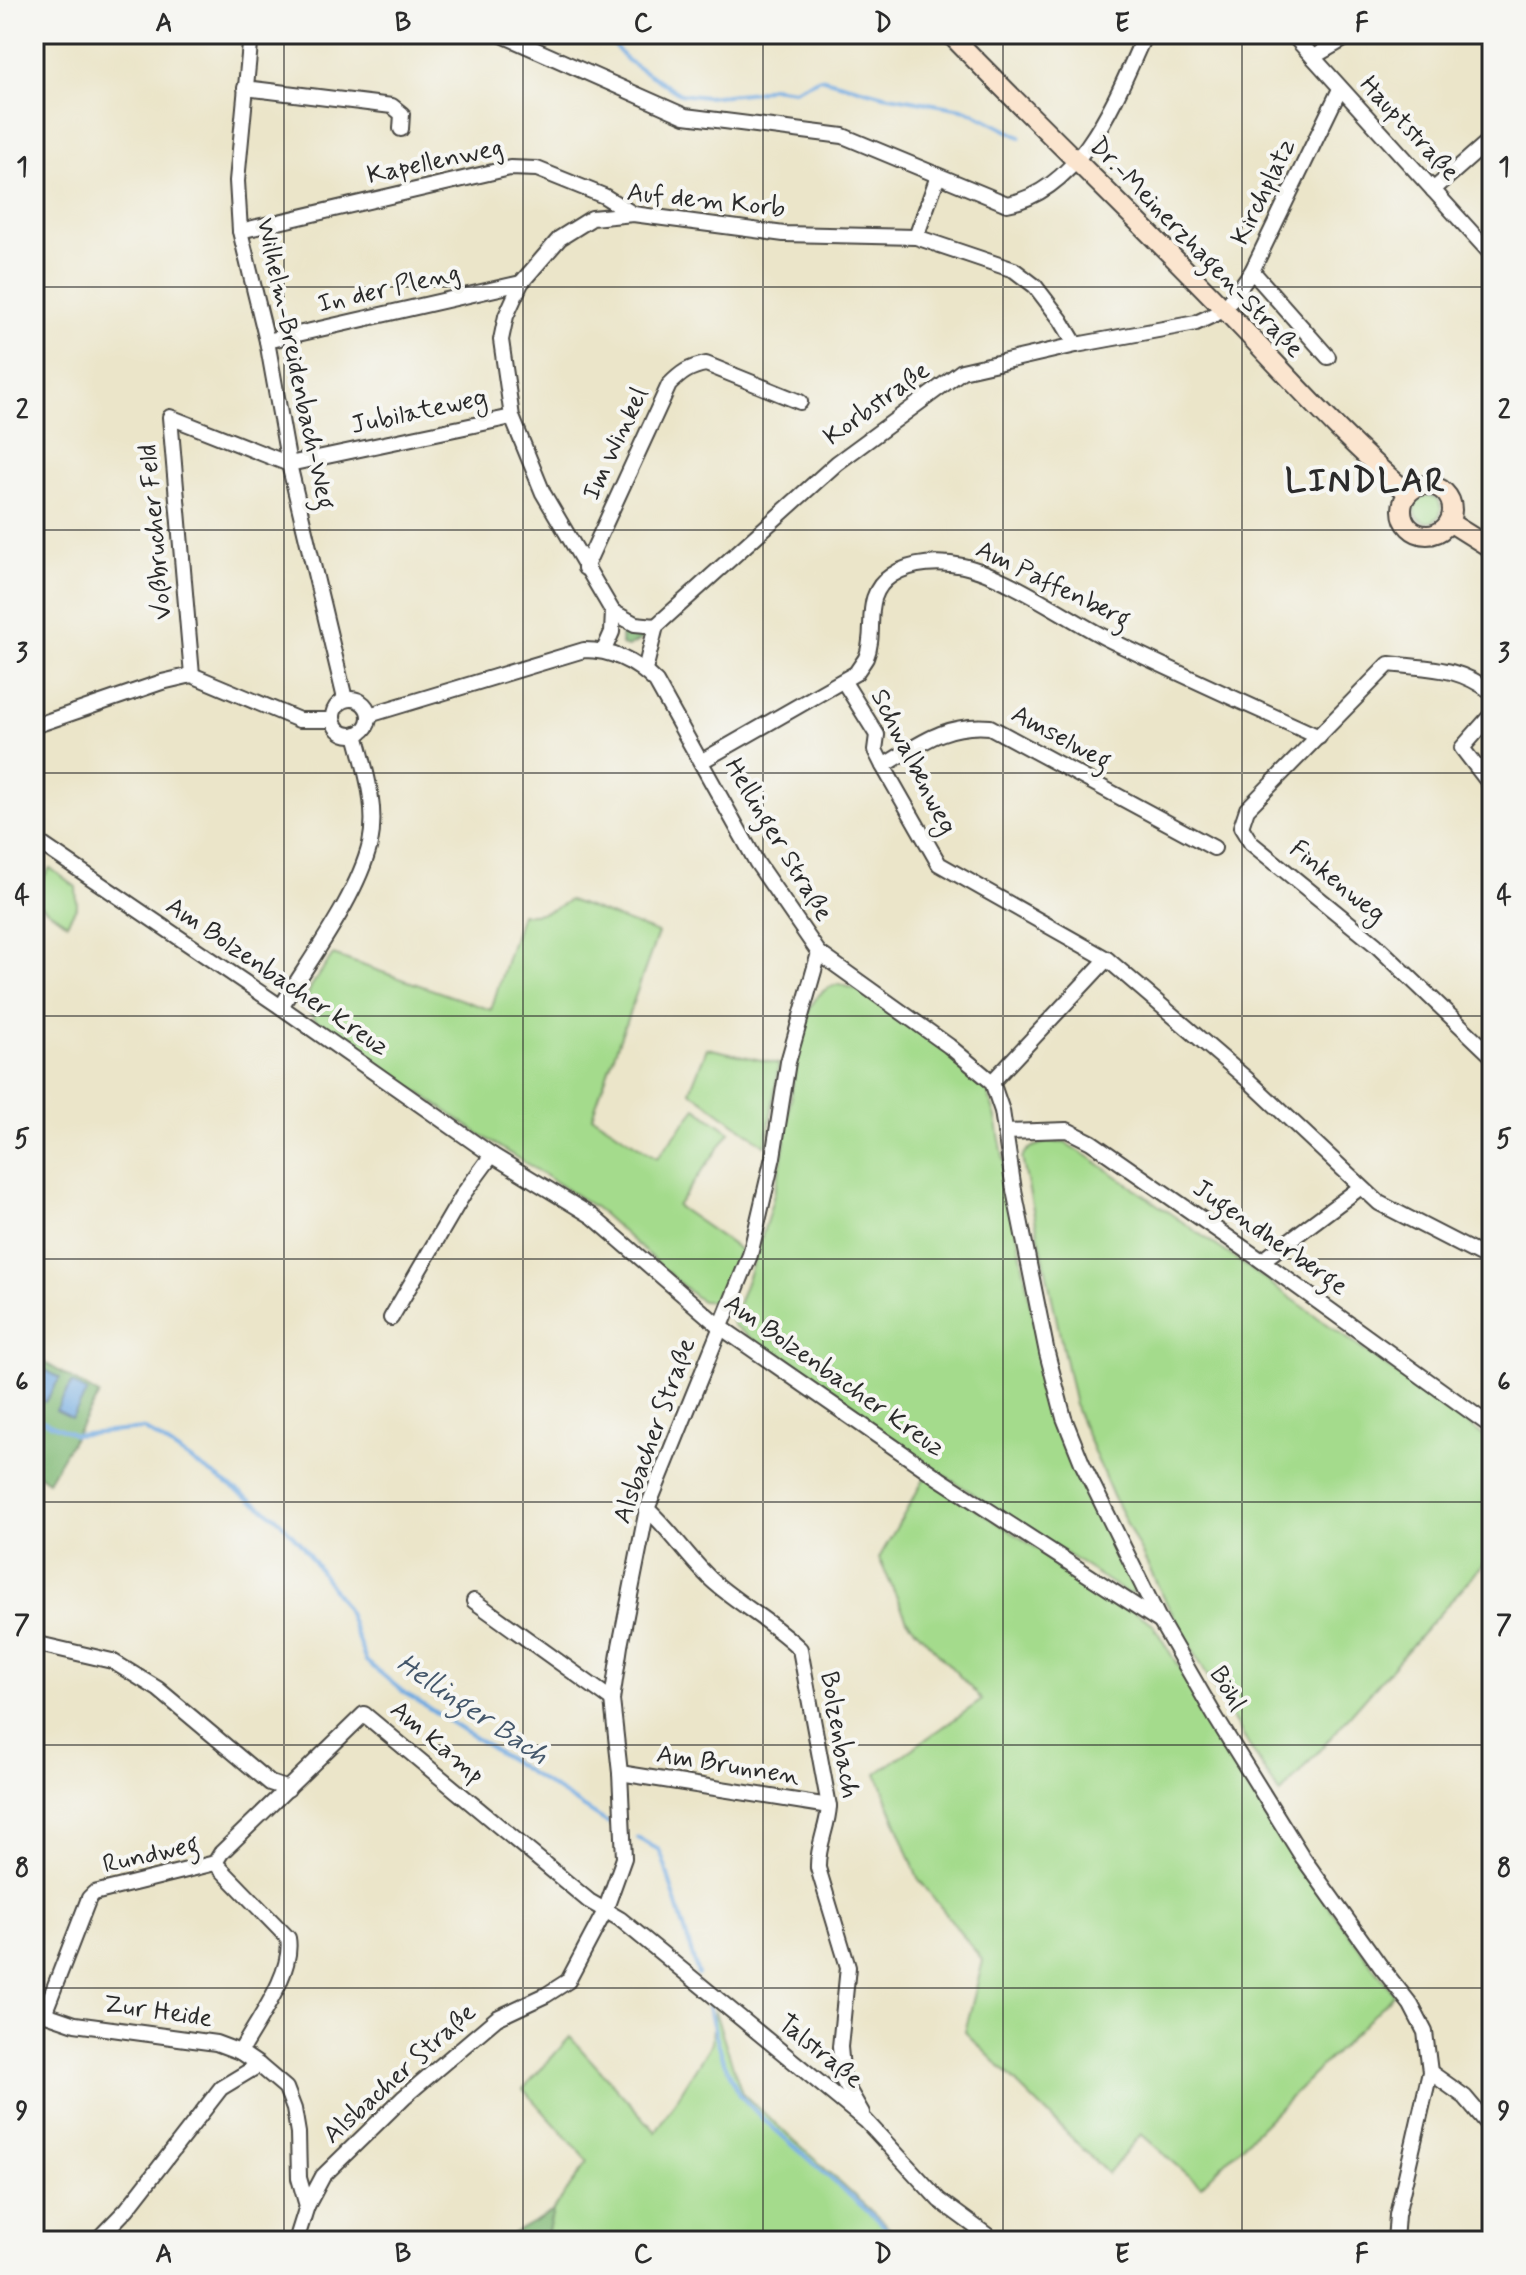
<svg xmlns="http://www.w3.org/2000/svg" width="1526" height="2275" font-family="Mynerve,sans-serif">
<rect width="100%" height="100%" fill="#f6f6f2"/>
<filter id="ink" filterUnits="userSpaceOnUse"><feTurbulence type="fractalNoise" baseFrequency=".0125" numOctaves="2"/><feDisplacementMap in="SourceGraphic" scale="16" xChannelSelector="R" yChannelSelector="G"/><feConvolveMatrix kernelMatrix="1 2 1 2 8 2 1 2 1" color-interpolation-filters="sRGB"/></filter>
<filter id="wash" filterUnits="userSpaceOnUse"><feTurbulence type="fractalNoise" baseFrequency=".006" numOctaves="4" result="noise"/><feDisplacementMap in="SourceGraphic" scale="32" xChannelSelector="R" yChannelSelector="G"/><feGaussianBlur stdDeviation="1.8" result="paint"/><feColorMatrix in="noise" values="0 0 0 0 0 0 0 0 0 0 0 0 0 0 0 0 0 1.4 0 .05"/><feComposite in="paint" operator="in"/></filter>
<g filter="url(#wash)">
<rect width="100%" height="100%" fill="#ebe5c9"/>
<g fill="#a4db8c" stroke="#68835c" stroke-width="2">
<circle cx="1428" cy="509" r="13"/>
<polygon points="50,868 76,887 77,906 67,923 34,901 34,892"/>
<path d="M569,900L658,933L592,1116L657,1158L696,1108L730,1132L677,1206L740,1250L722,1298L716,1302L702,1301L693,1295L596,1208L478,1133L321,1025C291,1000 317,980 333,955L491,1010L521,914C541,915 553,911 569,900Z"/>
<path d="M839,984L858,990L956,1058L980,1080L987,1090L996,1118L1030,1303L1056,1411L1068,1447L1138,1591L1128,1594L902,1448L733,1325L732,1319C752,1268 771,1216 781,1162C791,1112 792,1059 809,1011C815,997 823,988 839,984Z"/>
<polygon points="707,1048 779,1064 766,1146 690,1091"/>
<path d="M1049,1142L1065,1143L1089,1157L1263,1278L1492,1442V1554L1280,1795L1222,1702L1167,1604L1113,1496L1076,1410L1022,1158C1027,1147 1037,1145 1049,1142Z"/>
<polygon points="926,1476 1152,1623 1273,1822 1327,1904 1394,1994 1201,2186 1141,2134 1108,2174 965,2032 983,1961 918,1878 877,1773 982,1700 907,1620 879,1558"/>
<polygon points="714,2009 742,2093 904,2241 545,2241 553,2211 588,2161 523,2089 570,2037 656,2132 712,2042"/>
</g>
<g fill="#83bb78" stroke="#577352" stroke-width="2">
<polygon points="622,625 631,627 643,639 628,647 621,645"/>
<polygon points="34,1356 99,1395 48,1481 34,1471"/>
<polygon points="553,2211 545,2241 500,2241"/>
</g>
<g fill="#71aae1" stroke="#4e6a86" stroke-width="2">
<polygon points="45,1370 60,1378 45,1402 34,1399 34,1388"/>
<polygon points="72,1383 87,1392 72,1418 56,1410"/>
</g>
<g fill="none" stroke-linecap="round" stroke-linejoin="round">
<g stroke="#71aae1" stroke-width="4">
<polyline points="606,34 625,59 680,94 706,97 757,92 771,87 794,90 820,78 884,95 967,110 1020,137"/>
<polyline points="34,1417 75,1435 144,1429 275,1516 302,1545 346,1608 366,1661 402,1691 608,1823"/>
<polyline points="638,1838 659,1850 663,1859 698,1974"/>
<polyline points="708,2007 723,2059 739,2094 762,2118 890,2231"/>
</g>
</g>
</g>
<g filter="url(#ink)">
<g fill="none" stroke-linecap="round" stroke-linejoin="round">
<defs>
<g id="street">
<polyline points="251,34 237,181 240,231 267,341 289,464 345,699"/>
<path d="M500,34L685,116L843,136L1007,204C1082,190 1117,96 1145,34"/>
<polyline points="1292,34 1492,255"/>
<polyline points="1313,57 1353,34"/>
<polyline points="245,88 392,106 402,114 401,129"/>
<polyline points="1433,190 1492,138"/>
<polyline points="240,231 510,168 537,169 604,196 633,214"/>
<polyline points="916,237 938,176"/>
<polyline points="1252,271 1328,357"/>
<polyline points="267,341 521,283"/>
<path d="M585,568L669,385C681,373 689,367 706,364L800,402"/>
<polyline points="613,612 635,624 656,626"/>
<polyline points="604,650 612,632 613,612 543,493 512,417 501,340 506,316 521,283 560,238 592,218 633,214 784,234 916,237 1014,270 1035,286 1061,320 1076,345"/>
<polyline points="645,670 656,626 837,463 962,371 1076,345 1196,323 1224,310 1252,271 1340,89"/>
<polyline points="192,675 170,417 289,464 512,417"/>
<polyline points="844,682 877,735 875,750 883,766 939,864 1107,959 992,1082"/>
<path d="M1492,692C1456,666 1432,669 1389,664L1247,809L1241,827L1251,843L1376,945L1492,1056"/>
<circle cx="351" cy="717" r="18"/>
<polyline points="1492,714 1462,748 1492,787"/>
<path d="M369,715L584,650C612,650 636,662 656,682L757,863L819,953L949,1046L992,1082L1002,1111L1014,1190L1047,1353L1064,1418L1082,1463L1160,1621L1216,1718L1303,1858L1381,1967L1411,2005L1425,2032L1430,2072L1397,2215L1395,2241"/>
<polyline points="34,726 162,682 192,675 299,720 333,720"/>
<path d="M702,761L856,673C859,668 863,663 866,658C878,630 860,596 892,575C912,562 941,561 963,566C1005,575 1064,616 1104,637C1174,672 1247,704 1319,737"/>
<path d="M883,766C920,744 945,723 990,727L1214,848"/>
<polyline points="34,839 281,1007 492,1155 592,1216 719,1326 940,1479 1159,1621"/>
<polyline points="1107,959 1248,1080 1379,1203 1492,1261"/>
<path d="M281,1007C310,959 357,897 370,844C378,807 365,769 356,734"/>
<polyline points="1005,1132 1067,1130 1091,1142 1262,1261 1492,1427"/>
<polyline points="1262,1261 1361,1187"/>
<polyline points="391,1318 464,1193 492,1155"/>
<path d="M647,1509C672,1531 690,1561 715,1583C743,1607 775,1624 800,1649L829,1806C828,1827 817,1846 818,1868L848,1967L840,2047L843,2080L862,2113"/>
<polyline points="474,1601 612,1700"/>
<polyline points="34,1643 112,1661 158,1689 270,1783 288,1789"/>
<polyline points="620,1773 829,1806"/>
<polyline points="215,1863 221,1853 364,1714 589,1901 620,1919 866,2121 939,2200 995,2241"/>
<polyline points="34,2010 75,2024 216,2043 240,2052 259,2065 286,2088 294,2109 298,2133 299,2178 307,2206"/>
<path d="M44,2014L89,1898L94,1893L215,1863L288,1938C294,1973 257,2021 240,2052"/>
<polyline points="1430,2072 1465,2097 1492,2129"/>
<polyline points="96,2241 127,2209 221,2088 259,2065"/>
<polyline points="296,2241 307,2206 323,2176 404,2097 497,2018 546,1995 568,1981 605,1911 624,1858 620,1773 612,1700 620,1646 647,1509 750,1255 773,1157 788,1062 819,953"/>
</g>
<g id="secondary">
<path d="M950,34C1047,134 1149,230 1245,331C1298,387 1349,444 1408,493"/>
<circle cx="1427" cy="510" r="25"/>
<polyline points="1449,522 1492,549"/>
</g>
</defs>
<use href="#street" stroke="#484743" stroke-width="18"/>
<use href="#secondary" stroke="#484743" stroke-width="22"/>
<use href="#street" stroke="#fff" stroke-width="14"/>
<use href="#secondary" stroke="#fbe5cf" stroke-width="18"/>
</g>
</g>
<path fill="none" stroke="#2b2b2b" stroke-width="2" stroke-opacity="0.55" d="M284,34V2241M523,34V2241M763,34V2241M1003,34V2241M1242,34V2241M34,287H1492M34,530H1492M34,773H1492M34,1016H1492M34,1259H1492M34,1502H1492M34,1745H1492M34,1988H1492"/>
<g text-anchor="middle" dominant-baseline="central" stroke-width="8" stroke-linejoin="round" paint-order="stroke">
<g font-size="26" fill="#2b2b2b" stroke="#f6f6f2">
<text transform="translate(1409 129) rotate(47)">Hauptstraße</text>
<text transform="translate(435 162) rotate(-12)">Kapellenweg</text>
<text transform="translate(1264 192) rotate(-64)">Kirchplatz</text>
<text transform="translate(706 201) rotate(6)">Auf dem Korb</text>
<text transform="translate(1196 248) rotate(46)">Dr.-Meinerzhagen-Straße</text>
<text transform="translate(389 289) rotate(-13)">In der Pleng</text>
<text transform="translate(295 364) rotate(78)">Wilhelm-Breidenbach-Weg</text>
<text transform="translate(877 404) rotate(-36)">Korbstraße</text>
<text transform="translate(419 412) rotate(-12)">Jubilateweg</text>
<text transform="translate(616 444) rotate(-65)">Im Winkel</text>
<text transform="translate(156 532) rotate(-95)">Voßbrucher Feld</text>
<text transform="translate(1053 585) rotate(26)">Am Paffenberg</text>
<text transform="translate(1061 738) rotate(28)">Amselweg</text>
<text transform="translate(913 762) rotate(63)">Schwalbenweg</text>
<text transform="translate(778 840) rotate(59)">Hellinger Straße</text>
<text transform="translate(1337 882) rotate(39)">Finkenweg</text>
<text transform="translate(277 977) rotate(34)">Am Bolzenbacher Kreuz</text>
<text transform="translate(1270 1238) rotate(35)">Jugendherberge</text>
<text transform="translate(834 1376) rotate(35)">Am Bolzenbacher Kreuz</text>
<text transform="translate(655 1431) rotate(-70)">Alsbacher Straße</text>
<text transform="translate(1227 1689) rotate(60)">Böhl</text>
<text transform="translate(839 1735) rotate(80)">Bolzenbach</text>
<text transform="translate(437 1743) rotate(40)">Am Kamp</text>
<text transform="translate(728 1766) rotate(9)">Am Brunnen</text>
<text transform="translate(151 1855) rotate(-13)">Rundweg</text>
<text transform="translate(158 2012) rotate(8)">Zur Heide</text>
<text transform="translate(820 2052) rotate(39)">Talstraße</text>
<text transform="translate(400 2074) rotate(-42)">Alsbacher Straße</text>
</g>
<g font-size="28" font-style="italic" fill="#44576b" stroke="#f6f6f2">
<text transform="translate(472 1710) rotate(34)">Hellinger Bach</text>
</g>
<g font-size="34" font-weight="bold" letter-spacing="2" fill="#2b2b2b" stroke="#f6f6f2">
<text x="1366" y="481">LINDLAR</text>
</g>
</g>
<rect width="1526" height="2275" fill="none" stroke="#f6f6f2" stroke-width="88"/>
<rect x="44" y="44" width="1438" height="2187" fill="none" stroke="#2b2b2b" stroke-width="3"/>
<g font-size="26" text-anchor="middle" font-weight="bold" fill="#2b2b2b">
<text x="164" y="31">A</text>
<text x="403" y="31">B</text>
<text x="643" y="31">C</text>
<text x="883" y="31">D</text>
<text x="1122" y="31">E</text>
<text x="1362" y="31">F</text>
<text x="22" y="175">1</text>
<text x="1504" y="175">1</text>
<text x="22" y="418">2</text>
<text x="1504" y="418">2</text>
<text x="22" y="661">3</text>
<text x="1504" y="661">3</text>
<text x="22" y="904">4</text>
<text x="1504" y="904">4</text>
<text x="22" y="1147">5</text>
<text x="1504" y="1147">5</text>
<text x="22" y="1390">6</text>
<text x="1504" y="1390">6</text>
<text x="22" y="1633">7</text>
<text x="1504" y="1633">7</text>
<text x="22" y="1876">8</text>
<text x="1504" y="1876">8</text>
<text x="22" y="2119">9</text>
<text x="1504" y="2119">9</text>
<text x="164" y="2262">A</text>
<text x="403" y="2262">B</text>
<text x="643" y="2262">C</text>
<text x="883" y="2262">D</text>
<text x="1122" y="2262">E</text>
<text x="1362" y="2262">F</text>
</g>
</svg>
